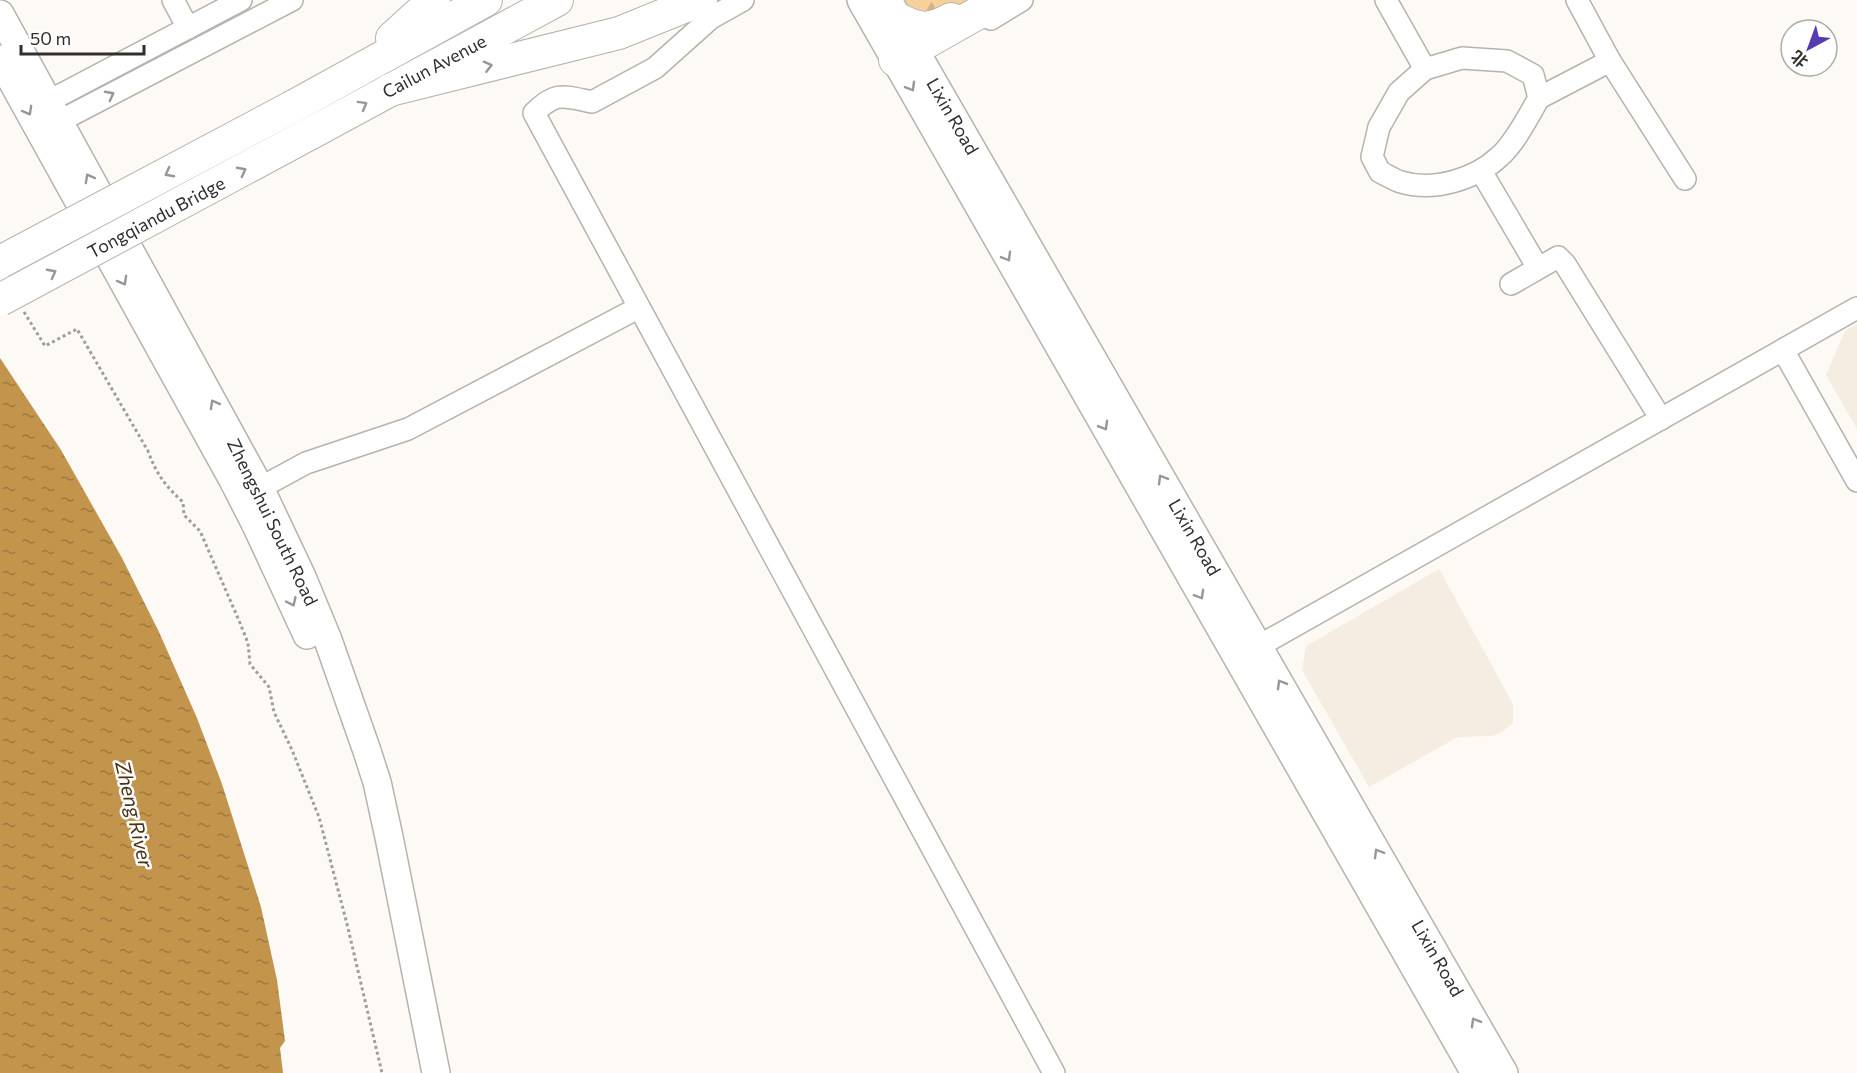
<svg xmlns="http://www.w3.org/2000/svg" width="1857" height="1073" font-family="Commissioner,'Noto Sans SC',sans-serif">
<defs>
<pattern id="forest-firs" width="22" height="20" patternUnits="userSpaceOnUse" patternTransform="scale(1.5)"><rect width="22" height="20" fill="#f6d19b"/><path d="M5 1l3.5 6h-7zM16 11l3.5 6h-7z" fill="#d3b486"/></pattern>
<pattern id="water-ripples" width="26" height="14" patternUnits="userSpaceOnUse" patternTransform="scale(1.5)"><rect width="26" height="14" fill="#c2944c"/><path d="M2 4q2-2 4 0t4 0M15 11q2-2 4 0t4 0" fill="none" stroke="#9e7940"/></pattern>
</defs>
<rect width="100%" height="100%" fill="#fdf9f4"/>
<g fill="#f5ede2">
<polygon points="1857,324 1857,429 1826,375 1845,331"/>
<polygon points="1439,569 1513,704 1513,723 1502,732 1492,736 1458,737 1369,787 1302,670 1306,646"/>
</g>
<polygon fill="url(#forest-firs)" points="898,0 974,0 926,20"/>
<polygon fill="url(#water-ripples)" points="0,358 61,450 122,558 159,632 197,718 222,784 261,907 277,980 285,1041 280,1048 283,1073 0,1073"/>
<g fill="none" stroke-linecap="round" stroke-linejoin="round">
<defs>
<g id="minor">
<polyline points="173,0 188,28"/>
<path d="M743,0L711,18L655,68L592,102C563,96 556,91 534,113L1054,1073"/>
<polyline points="1386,0 1425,69"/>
<polyline points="1577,0 1610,61 1685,179"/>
<polyline points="991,19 1022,0"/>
<path d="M1462,58L1507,61L1533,75L1539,98C1529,115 1515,143 1500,156C1476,179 1434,192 1401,182C1394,180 1387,175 1380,172L1372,157L1379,127L1399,92L1425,69Z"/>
<polyline points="1539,98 1610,61"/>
<polyline points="47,102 241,0"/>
<polyline points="58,122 292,0"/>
<polyline points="1481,171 1538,268"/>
<polyline points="1511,284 1558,257 1565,264 1661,419"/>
<polyline points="1783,350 1857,481"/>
<polyline points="260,488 306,463 408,429 638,308"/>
<polyline points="1259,646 1857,308"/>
</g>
<g id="major">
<polyline points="861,0 1475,1073"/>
<polyline points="888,0 921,61 1504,1073"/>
<polyline points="0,14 260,488 302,577 328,640 367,751 377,782 389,837 436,1073"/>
<polyline points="0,59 233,480 256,525 307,635"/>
</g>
<g id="highway">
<path d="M898,19C919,30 930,31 951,19"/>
<polyline points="392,38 434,0"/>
<polyline points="895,60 1001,0"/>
<polyline points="390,90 619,33 701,0"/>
<polyline points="294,106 486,0"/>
<polyline points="311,133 557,0"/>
</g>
</defs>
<use href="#minor" stroke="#b6b3ae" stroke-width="24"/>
<use href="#major" stroke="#b6b3ae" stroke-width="30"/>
<use href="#highway" stroke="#b6b3ae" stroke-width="34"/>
<path stroke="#a09d9a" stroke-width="3" stroke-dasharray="3 3" stroke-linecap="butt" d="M24,312L45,346L77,329L148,451C156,473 165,486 183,502L184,515L200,531L240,623L248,643L250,664L269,687L274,712L292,750L319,817L347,924L382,1073"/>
<use href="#minor" stroke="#fff" stroke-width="21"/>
<use href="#major" stroke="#fff" stroke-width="27"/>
<use href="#highway" stroke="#fff" stroke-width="32"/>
<defs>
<g id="highway-bridge">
<polyline points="0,262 294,106"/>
<polyline points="0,300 311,133"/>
</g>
</defs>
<use href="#highway-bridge" stroke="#b6b3ae" stroke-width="34" stroke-linecap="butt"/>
<use href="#highway-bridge" stroke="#fff" stroke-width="32"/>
</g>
<defs><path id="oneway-chevron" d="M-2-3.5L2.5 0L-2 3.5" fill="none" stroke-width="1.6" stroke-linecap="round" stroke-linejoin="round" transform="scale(1.5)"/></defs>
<g stroke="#989796">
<use href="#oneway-chevron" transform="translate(488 66) rotate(-14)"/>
<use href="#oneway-chevron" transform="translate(911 87) rotate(60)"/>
<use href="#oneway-chevron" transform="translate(110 95) rotate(-28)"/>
<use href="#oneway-chevron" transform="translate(363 105) rotate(-29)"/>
<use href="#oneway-chevron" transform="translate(28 111) rotate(61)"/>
<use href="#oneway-chevron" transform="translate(242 171) rotate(-28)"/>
<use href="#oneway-chevron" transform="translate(169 173) rotate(152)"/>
<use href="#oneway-chevron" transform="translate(89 178) rotate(-119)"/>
<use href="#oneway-chevron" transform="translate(1007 257) rotate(60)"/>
<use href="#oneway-chevron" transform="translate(52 273) rotate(-28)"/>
<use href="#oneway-chevron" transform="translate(123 281) rotate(61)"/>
<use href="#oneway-chevron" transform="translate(214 404) rotate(-119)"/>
<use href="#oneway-chevron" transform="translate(1104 426) rotate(60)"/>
<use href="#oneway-chevron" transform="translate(1162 479) rotate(-120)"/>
<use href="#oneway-chevron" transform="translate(1200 595) rotate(60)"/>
<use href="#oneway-chevron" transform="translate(292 602) rotate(65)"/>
<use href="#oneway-chevron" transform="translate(1281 684) rotate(-120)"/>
<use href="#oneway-chevron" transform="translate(1378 853) rotate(-120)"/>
<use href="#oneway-chevron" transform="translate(1475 1022) rotate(-120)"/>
</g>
<g text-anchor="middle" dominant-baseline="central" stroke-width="5" stroke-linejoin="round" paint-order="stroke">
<g font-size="18" fill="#302f2d" stroke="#fff">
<text transform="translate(434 66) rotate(-28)">Cailun Avenue</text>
<text transform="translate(953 116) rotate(60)">Lixin Road</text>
<text transform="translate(156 217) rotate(-28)">Tongqiandu Bridge</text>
<text transform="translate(273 522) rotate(64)">Zhengshui South Road</text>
<text transform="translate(1195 537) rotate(60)">Lixin Road</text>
<text transform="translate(1438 958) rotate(60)">Lixin Road</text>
</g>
<g font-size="20" font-style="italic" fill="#483414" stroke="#fff">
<text transform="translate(135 814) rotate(77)">Zheng River</text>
</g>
</g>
<g transform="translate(1809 48) rotate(221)"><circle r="28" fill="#ffffff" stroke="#acacab" stroke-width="1.5"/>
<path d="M0-4.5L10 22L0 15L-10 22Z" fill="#553ab2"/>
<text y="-9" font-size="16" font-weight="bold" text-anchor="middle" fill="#302f2d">北</text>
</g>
<path d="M21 45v9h123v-9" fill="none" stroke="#302f2d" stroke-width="3"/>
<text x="30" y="45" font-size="18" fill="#302f2d" stroke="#ffffff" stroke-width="4.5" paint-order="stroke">50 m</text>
</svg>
